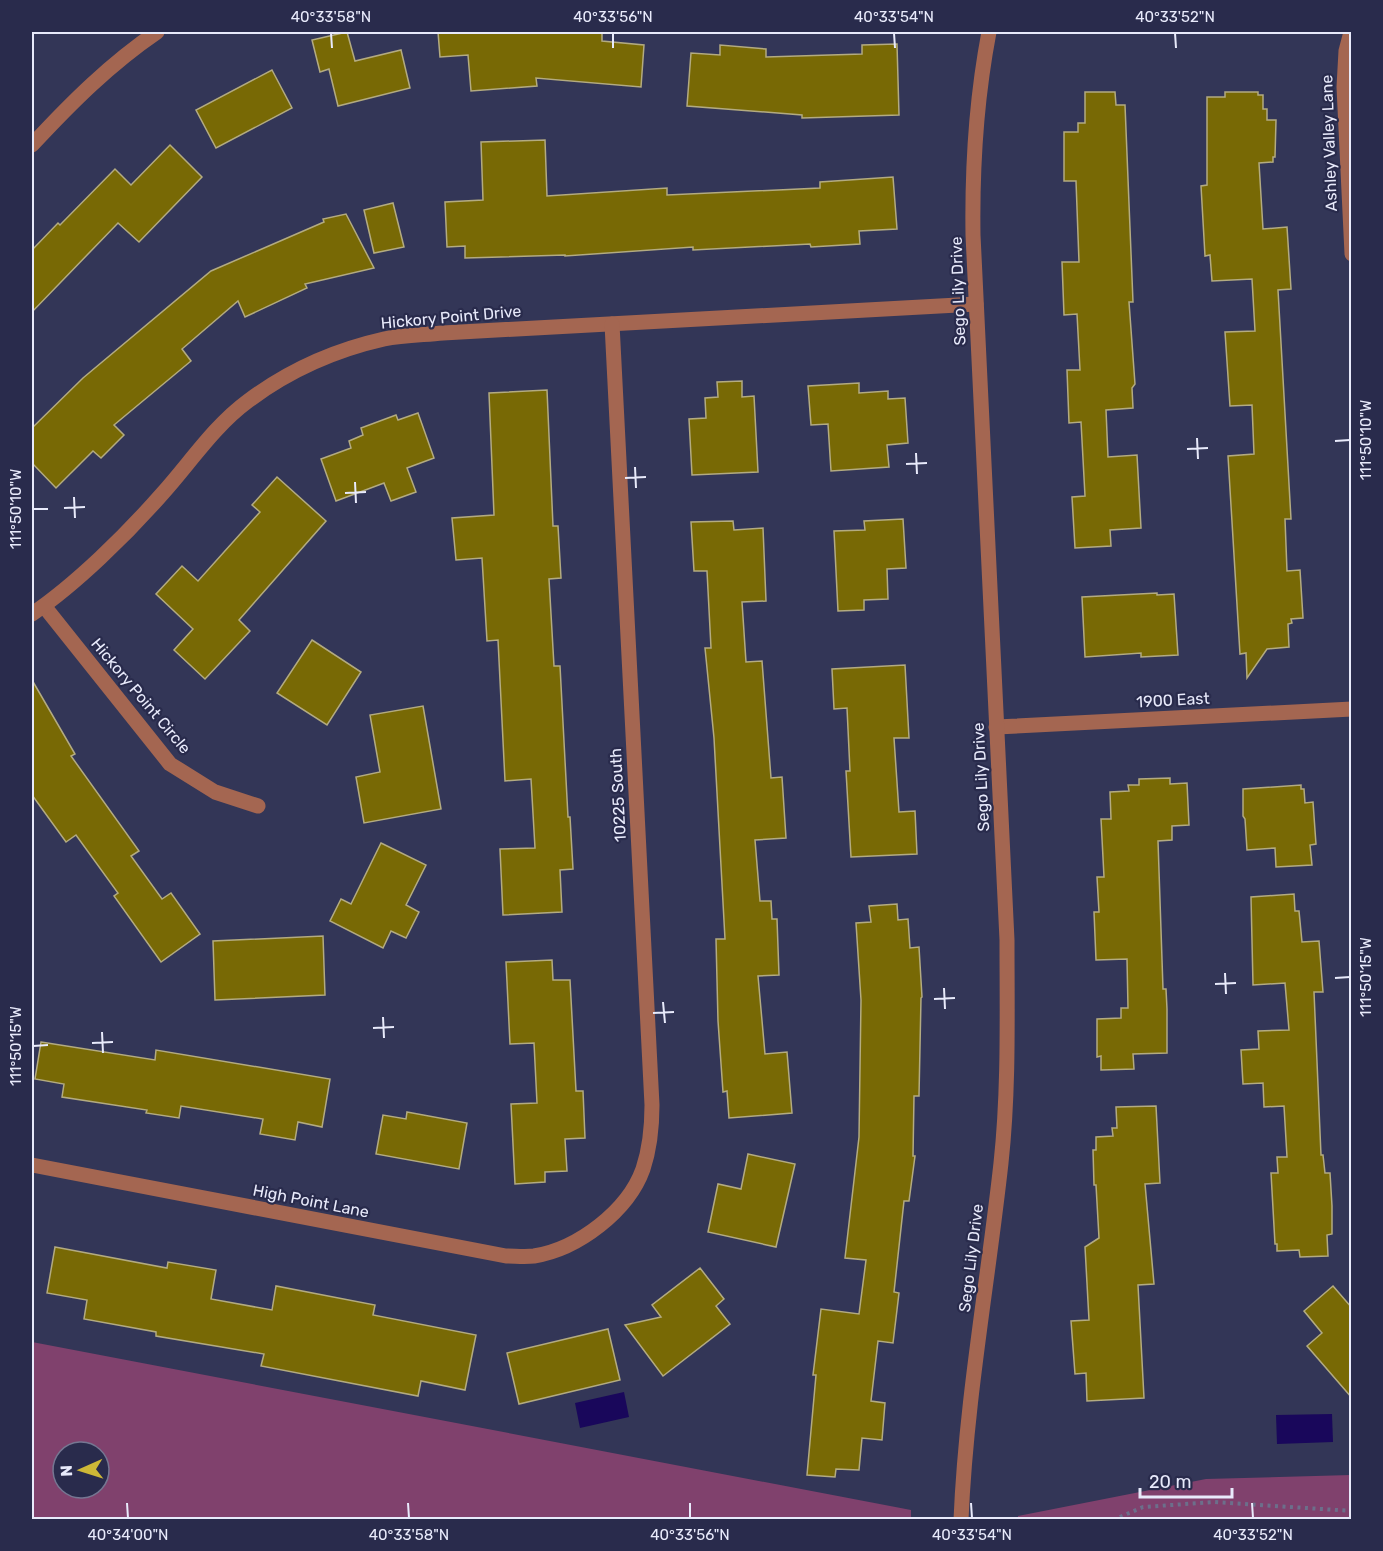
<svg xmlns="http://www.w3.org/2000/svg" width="1383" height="1551" font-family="Rubik,sans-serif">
<rect width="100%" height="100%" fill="#333657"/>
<g fill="#80416d" fill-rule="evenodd">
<path d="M32,1342L911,1510V1519H32ZM63,1452H99V1488H63Z"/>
<polygon points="1351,1475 1351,1519 1018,1519 1018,1516 1206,1479"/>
</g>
<g fill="#19075b">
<polygon points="624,1392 629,1417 580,1428 575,1403"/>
<polygon points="1332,1414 1333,1442 1277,1444 1276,1415"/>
</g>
<g fill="#786905" stroke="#b3ab81" stroke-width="1.5">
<polygon points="347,32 355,61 401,50 410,88 338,106 329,69 320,72 312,40"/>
<polygon points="438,32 602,32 602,41 644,45 641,87 536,78 537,86 471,91 468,55 440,57"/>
<polygon points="897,44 899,115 802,118 802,115 687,106 691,53 720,55 720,45 766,49 766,57 862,54 862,45"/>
<polygon points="272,70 292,108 216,148 196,110"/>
<polygon points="1085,92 1115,92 1116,105 1125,105 1133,302 1129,302 1135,384 1132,388 1133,408 1106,410 1108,457 1137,455 1141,528 1110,530 1111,546 1075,548 1072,497 1085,496 1081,422 1069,423 1067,370 1080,370 1077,314 1064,315 1062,262 1079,262 1076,181 1064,181 1064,132 1078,132 1078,123 1085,123"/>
<polygon points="1225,92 1258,92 1258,95 1263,95 1263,109 1267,109 1267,120 1276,120 1275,157 1273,157 1273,162 1259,163 1263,229 1287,227 1291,289 1278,290 1291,519 1285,519 1287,571 1300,570 1303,618 1291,619 1292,623 1288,624 1289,647 1267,649 1247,678 1246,653 1240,654 1228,456 1254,454 1252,405 1230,406 1225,332 1255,331 1252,279 1212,281 1210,255 1205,256 1201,186 1207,185 1207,97 1225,97"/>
<polygon points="545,140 547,196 667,188 667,195 820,188 820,182 893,177 897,229 859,231 860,244 811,247 810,244 693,250 693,247 565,256 565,255 465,258 465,246 447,247 445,202 483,200 481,142"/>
<polygon points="170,145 202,177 139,242 118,223 32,312 32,250 58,223 60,225 115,169 131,185"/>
<polygon points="393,203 404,247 374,253 364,210"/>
<polygon points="346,214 374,268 305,284 307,288 245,317 238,301 182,349 191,361 114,425 124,435 101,458 93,451 56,488 32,463 32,428 83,378 211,271 324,222 323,219"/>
<polygon points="742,381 742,397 754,396 758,472 692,475 689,419 706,418 705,398 718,397 717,382"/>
<polygon points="859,383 859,393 888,391 888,399 905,398 908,443 887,445 889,467 831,471 828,424 811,425 808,386"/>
<polygon points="547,390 553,526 558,526 561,578 549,579 554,666 560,666 568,817 570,817 573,869 560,870 562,912 503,915 500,849 535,848 531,779 505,781 498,640 487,641 482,558 456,560 452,518 494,515 489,393"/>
<polygon points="418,413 434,458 407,468 416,492 391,501 384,483 336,501 321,459 351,448 349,441 363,435 361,428 396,415 398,420"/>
<polygon points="277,477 326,521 239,620 250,631 205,679 174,650 193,629 156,594 182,566 198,581 260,512 252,505"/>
<polygon points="903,519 906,568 887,569 888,599 864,600 864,610 838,611 834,531 865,530 864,521"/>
<polygon points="733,521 734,530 763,528 766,601 742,602 746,662 762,661 771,778 782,777 786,838 755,840 760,901 771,901 772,919 777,919 779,975 758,976 765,1054 787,1052 792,1113 729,1118 727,1091 723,1092 718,1021 716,939 725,939 714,738 705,648 711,648 707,571 694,571 691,522"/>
<polygon points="1157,593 1157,595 1174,594 1178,655 1141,657 1141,653 1085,657 1082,597"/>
<polygon points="312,640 361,672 327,725 277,693"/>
<polygon points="905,665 909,738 894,738 899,812 915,811 917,854 851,857 846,771 850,771 847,708 834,709 832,669"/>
<polygon points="32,680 75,754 71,756 139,851 131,856 162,899 171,893 200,934 161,962 114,896 118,893 76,835 66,842 32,795"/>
<polygon points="423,706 441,809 364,823 356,777 380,772 370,715"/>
<polygon points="1170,778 1170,784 1187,783 1189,825 1172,826 1172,840 1158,841 1163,989 1166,989 1167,1009 1167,1053 1133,1054 1134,1069 1101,1070 1101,1056 1097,1057 1097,1019 1121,1018 1121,1008 1128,1008 1127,959 1096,960 1094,912 1099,912 1097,877 1104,877 1101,819 1111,819 1110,792 1129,791 1128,785 1139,785 1139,779"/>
<polygon points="1301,785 1301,789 1304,789 1305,803 1313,802 1316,844 1310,845 1312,865 1276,867 1275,848 1247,850 1245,819 1243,816 1243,789"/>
<polygon points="381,843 426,865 406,905 419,912 406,938 391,931 383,948 330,921 341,899 351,904"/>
<polygon points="1294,894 1295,911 1299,911 1302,942 1319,941 1323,992 1314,992 1321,1155 1323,1155 1325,1173 1330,1173 1332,1206 1332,1234 1327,1235 1328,1256 1300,1257 1299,1250 1277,1251 1277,1244 1275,1244 1271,1173 1278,1173 1277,1157 1287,1157 1284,1106 1264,1107 1263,1083 1243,1084 1241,1050 1259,1049 1258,1031 1289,1030 1285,983 1253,985 1251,897"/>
<polygon points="897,904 898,920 908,919 910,948 919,947 922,997 921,998 919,1096 914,1096 913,1156 915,1156 909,1201 904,1201 894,1292 899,1293 893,1343 878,1341 871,1401 885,1403 882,1440 862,1438 859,1470 836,1469 835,1477 807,1475 816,1375 813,1375 821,1309 859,1314 866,1260 845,1258 859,1137 861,1000 856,923 871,922 869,906"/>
<polygon points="323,936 325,995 215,1000 213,941"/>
<polygon points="552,960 553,980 570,980 576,1091 583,1091 585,1138 565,1139 567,1171 545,1172 545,1182 515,1184 511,1104 537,1103 534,1043 510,1044 506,962"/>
<polygon points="41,1042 155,1060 156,1050 330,1079 322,1127 298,1122 295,1140 260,1134 263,1119 181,1106 179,1118 146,1113 147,1110 62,1097 64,1084 35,1079"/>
<polygon points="1156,1106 1160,1183 1145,1184 1154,1284 1138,1285 1144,1398 1087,1401 1086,1373 1075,1374 1071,1321 1089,1320 1085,1247 1099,1238 1096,1185 1094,1185 1093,1150 1096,1150 1096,1137 1113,1136 1112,1128 1117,1128 1116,1107"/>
<polygon points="407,1112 467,1123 459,1169 376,1154 383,1115 406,1119"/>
<polygon points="748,1154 795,1164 776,1247 708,1232 718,1184 741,1189"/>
<polygon points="55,1247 167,1268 168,1262 216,1270 211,1299 272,1310 276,1286 375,1305 373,1315 476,1335 465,1390 421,1381 418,1396 261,1366 264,1354 156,1336 156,1332 84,1319 87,1300 47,1293"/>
<polygon points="700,1268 724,1299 716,1306 730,1324 663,1376 625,1325 661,1317 652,1305"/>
<polygon points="1333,1286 1352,1308 1352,1398 1307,1346 1322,1333 1304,1311"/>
<polygon points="608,1329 620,1380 519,1404 507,1353"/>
</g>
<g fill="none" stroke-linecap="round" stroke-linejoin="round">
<polyline stroke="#6c6f8b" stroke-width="4" stroke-dasharray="3 4.5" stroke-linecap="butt" points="1113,1520 1143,1507 1215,1502 1352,1511"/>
<g stroke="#a46651" stroke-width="15">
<polyline points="1351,32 1346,51 1344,87 1352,254"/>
<path d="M32,145C71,103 110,64 157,32"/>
<polyline points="44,606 170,764 215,792 258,806"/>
<path d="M32,614C76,584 126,535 162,494C190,463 214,426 248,401C288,371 335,350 384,339C403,335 423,335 443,333L976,304"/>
<polyline points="996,727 1352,709"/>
<path d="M32,1165L506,1256C515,1256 525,1257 534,1256C578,1249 628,1211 643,1169C650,1148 652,1127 652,1105L612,324"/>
<path d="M961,1520C966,1400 988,1282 1001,1163C1009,1089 1007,1014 1007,940L973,235C972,165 976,100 989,32"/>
</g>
</g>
<path fill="none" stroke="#e8eafb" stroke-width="2" d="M331,33L332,48M613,33V48M894,33L895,48M1175,33L1176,48M1197,438L1198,459M1335,441L1350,440M1187,449L1208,448M916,453L917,474M906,464L927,463M635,467L636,488M625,478L646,477M355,482L356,503M345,493L366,492M74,497L75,518M64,508L85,507M33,509H48M1225,973L1226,994M1335,978L1350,977M1215,984L1236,983M944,988L945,1009M934,999L955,998M663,1002L665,1023M653,1013L674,1012M383,1017L384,1038M373,1028L394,1027M102,1032L103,1053M92,1043L113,1042M33,1046L48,1045M127,1503L128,1518M408,1503L409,1518M690,1503V1518M971,1503L972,1518M1252,1503L1253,1518"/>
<g text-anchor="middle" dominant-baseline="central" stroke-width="4.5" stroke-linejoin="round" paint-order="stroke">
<g font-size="16" fill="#e8eafb" stroke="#292b4c">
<text transform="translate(1329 143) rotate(-92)">Ashley Valley Lane</text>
<text transform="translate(958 291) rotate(-92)">Sego Lily Drive</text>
<text transform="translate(451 317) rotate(-5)">Hickory Point Drive</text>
<text transform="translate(141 696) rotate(50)">Hickory Point Circle</text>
<text transform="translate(1173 700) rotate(-3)">1900 East</text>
<text transform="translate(981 777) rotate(-93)">Sego Lily Drive</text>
<text transform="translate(618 795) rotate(-93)">10225 South</text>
<text transform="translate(311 1201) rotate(11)">High Point Lane</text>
<text transform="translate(971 1258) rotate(-83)">Sego Lily Drive</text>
</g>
</g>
<rect width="1383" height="1551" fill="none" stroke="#292b4c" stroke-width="66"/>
<g transform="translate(81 1470) rotate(267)"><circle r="28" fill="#292b4c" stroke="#757792" stroke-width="1.5"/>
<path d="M0-4.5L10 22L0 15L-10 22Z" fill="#ceb837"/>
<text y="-9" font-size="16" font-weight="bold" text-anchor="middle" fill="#e8eafb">N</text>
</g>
<path d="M1140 1488v9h92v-9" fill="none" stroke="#e8eafb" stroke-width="3"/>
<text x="1149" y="1488" font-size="18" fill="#e8eafb" stroke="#292b4c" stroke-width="4.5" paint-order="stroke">20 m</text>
<rect x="33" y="33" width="1317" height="1485" fill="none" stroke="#e8eafb" stroke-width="2"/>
<g font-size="15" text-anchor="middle" fill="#e8eafb">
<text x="331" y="22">40°33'58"N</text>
<text x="613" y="22">40°33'56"N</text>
<text x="894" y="22">40°33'54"N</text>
<text x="1175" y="22">40°33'52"N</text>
<text transform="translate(1366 440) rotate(-90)" y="5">111°50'10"W</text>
<text transform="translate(16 509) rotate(-90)" y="5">111°50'10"W</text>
<text transform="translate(1366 977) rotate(-90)" y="5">111°50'15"W</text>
<text transform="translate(16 1046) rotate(-90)" y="5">111°50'15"W</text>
<text x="128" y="1540">40°34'00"N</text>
<text x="409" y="1540">40°33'58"N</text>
<text x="690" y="1540">40°33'56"N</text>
<text x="972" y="1540">40°33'54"N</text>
<text x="1253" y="1540">40°33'52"N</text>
</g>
</svg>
